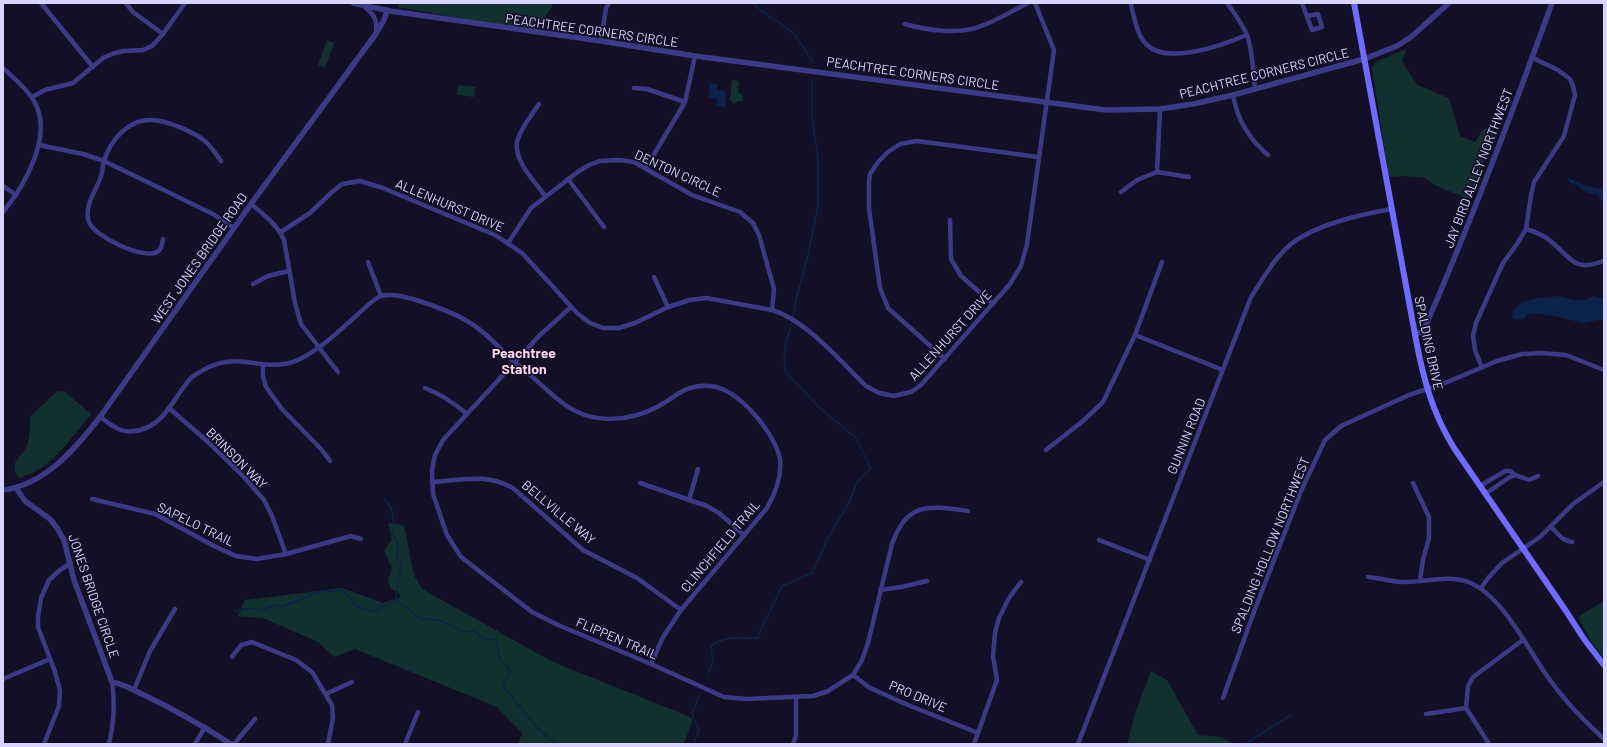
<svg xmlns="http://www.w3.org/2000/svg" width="1607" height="747" font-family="Barlow,sans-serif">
<rect width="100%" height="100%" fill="#130f26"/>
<g fill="#12302f">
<polygon points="399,3 554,3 536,32 398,7"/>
<polygon points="327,40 334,43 325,68 318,65"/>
<polygon points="1405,49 1406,51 1402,61 1417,85 1449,98 1460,136 1475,142 1484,128 1496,132 1490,139 1491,141 1469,199 1434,185 1425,178 1404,176 1389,177 1372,68 1376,62"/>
<polygon points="732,80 739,81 738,91 743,96 743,101 738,101 734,104 730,100"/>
<polygon points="458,85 475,87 474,97 457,95"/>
<path d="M57,391L65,392L91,414C70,439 52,469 19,478C6,460 25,457 28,442C30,434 30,425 30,417Z"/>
<polygon points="388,523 404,525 414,575 422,589 553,662 693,718 684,744 518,744 522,733 497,707 355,649 334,657 318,642 263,618 238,616 245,600 342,588 383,603 401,597 398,592 391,589 388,581 392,569 384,550 392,540"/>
<polygon points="1604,601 1604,658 1591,641 1578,617"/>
<polygon points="1151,671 1167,680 1198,735 1220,737 1235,744 1127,744 1135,713"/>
</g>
<g fill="#0c2248">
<polygon points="710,83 717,84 717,90 726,91 725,107 716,106 717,99 708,98"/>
<polygon points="1568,178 1586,186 1604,189 1604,202 1597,195 1587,193 1575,184 1570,183"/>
<path d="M1558,296L1575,300H1586L1593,296L1604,299V319L1583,323L1559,317L1534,313L1528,314L1524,318L1516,320L1512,317C1515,296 1542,299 1558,296Z"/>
</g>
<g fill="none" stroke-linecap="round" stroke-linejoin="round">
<g stroke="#0c2248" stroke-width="1.5">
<path d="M753,3C764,15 779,21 791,31C801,40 805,52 813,62"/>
<polyline points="793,318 796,300 808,255 818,206 818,159 812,116 812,80"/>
<polyline points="385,499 392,510 394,523 393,534 398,545 397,557 402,566 398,581 396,600"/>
<path d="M396,600L421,619L438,620L457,628L462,632L474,631L482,638L497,640L499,658L510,670L503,686C521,705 535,732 558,744"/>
<path d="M235,611L252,608L262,610L276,605L280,607C292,604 302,598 313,594C322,590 332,592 341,590L346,593L356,606L373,612L396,600"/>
<path d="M707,678L713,660L711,646C725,635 740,639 757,638L782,586L812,573L829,536L849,503L856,484L871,468L856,438L821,409L786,373C781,355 787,339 792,322"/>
<polyline points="693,744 699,731 692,713 700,694"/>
<polyline points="1245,744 1291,715"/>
</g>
<g stroke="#3d3a85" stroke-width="4.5">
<polyline points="41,3 93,67"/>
<polyline points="126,3 133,12 163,34"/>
<path d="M1131,3C1131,9 1134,15 1135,21C1137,29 1140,39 1147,45C1168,65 1224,45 1246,35"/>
<path d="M1227,3C1234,13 1242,23 1247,35C1253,52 1253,71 1255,89"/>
<polyline points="1302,3 1312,30 1322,27 1318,14 1307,16"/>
<path d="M364,6C373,14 378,19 376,32"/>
<path d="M905,24C929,31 961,35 984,25C999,19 1014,10 1028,3"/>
<polyline points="601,41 606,8 609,3"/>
<path d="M3,68C13,78 27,88 34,101C54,135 25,185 3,212"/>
<polyline points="634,88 647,89 685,102"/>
<path d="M1233,95C1237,119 1249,139 1268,155"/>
<polyline points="32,97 45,90 73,83 103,58 112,54 123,51 143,50 152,46 163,34 185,3"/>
<path d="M539,104C532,115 520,129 517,142C514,162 535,181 545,196"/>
<polyline points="39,145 83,154 104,161 213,214 234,228"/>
<polyline points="646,168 685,102 695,56"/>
<polyline points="1157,172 1160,109"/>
<polyline points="568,179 604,227"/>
<polyline points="3,186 16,195"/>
<polyline points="1121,192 1137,180 1157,172 1189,177"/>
<path d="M251,204C264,215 277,224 284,240L295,303L301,324L338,372"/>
<polyline points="950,220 951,259 961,276 993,304"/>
<path d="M1526,229C1536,232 1546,236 1554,244C1572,260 1576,272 1603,261"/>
<path d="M281,232L310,213L331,193L342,184L360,181L383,188L495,235L522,253L578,314L590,323L603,328H619L635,323L668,307L690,300L706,298L772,310C806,320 840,361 866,386L879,393L894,396L911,392L921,385L1010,284L1021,266L1027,244L1054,50L1035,3"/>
<path d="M163,239C162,244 162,249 157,252C143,260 94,236 89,222C83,206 97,190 101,176C103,171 102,166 104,161C110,141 128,119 151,120C166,120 198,133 208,144C213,149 217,156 221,161"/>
<polyline points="508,243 531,208 579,171 589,165 600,161 619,160 634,162 692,195 740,212 753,223 759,235 774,289 772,310"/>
<polyline points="368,262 381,296"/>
<polyline points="654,277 668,307"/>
<polyline points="253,284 268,276 289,271"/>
<path d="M571,307L539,336L443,440L435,455L432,470L433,494L447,535L461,557L532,612L558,625L651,664L724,697L747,699L813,696L828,691L853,675L862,660L868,643L892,544C907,501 930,506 968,511"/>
<polyline points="1135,335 1223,370"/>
<polyline points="945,359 888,308 880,288 869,208 869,182 870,174 878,162 888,152 900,144 917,141 1038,157"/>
<polyline points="263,365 263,376 266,387 282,409 322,450 330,461"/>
<polyline points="1482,368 1475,350 1473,336 1476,323 1503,263 1517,244 1526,229 1531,195 1534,182 1564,136 1575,95 1573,86 1570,79 1558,70 1533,58"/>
<path d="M425,388C441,394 454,403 467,414"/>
<polyline points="169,408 208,442 244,477 264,500 272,516 286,554"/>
<path d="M100,417C105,420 110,425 115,427C122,432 132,432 140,430C166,424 174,396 191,378C196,374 203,370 209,367C242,351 269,376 302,358C323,347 340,330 357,315C364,309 373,299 381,296C393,293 405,297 416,300C435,306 455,313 472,324C486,333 499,347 511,359C516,364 522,368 528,373C540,383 551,395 564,404C592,425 630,422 659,406C678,395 686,384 710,386C738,388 775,433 780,459C782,476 775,494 767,508L681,610L663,637L651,664"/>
<polyline points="1046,450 1083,421 1103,402 1135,335 1162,262"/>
<path d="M432,482C462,480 485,473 513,488L583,550L637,578L681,610"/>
<polyline points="640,483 707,506 719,513 744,535"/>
<polyline points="1413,483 1429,517 1429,538 1423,560 1420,581"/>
<polyline points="1480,486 1505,471 1510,471 1515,475 1529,480 1538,476"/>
<polyline points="1485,494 1510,477 1515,475"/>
<polyline points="92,499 155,514 214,546 236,556 257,559 286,554 351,536 361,539"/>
<polyline points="689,500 698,469"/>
<polyline points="1551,527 1563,539 1572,542"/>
<polyline points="1099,540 1150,560"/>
<path d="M1368,577C1379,578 1390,581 1401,582C1423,583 1447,574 1468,582C1501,594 1527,647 1547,676C1563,699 1583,720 1604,739"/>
<polyline points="1481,588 1489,577 1502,563 1540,537 1573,504 1604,482"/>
<polyline points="880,590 901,587 927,581"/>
<polyline points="232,657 241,645 252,642 296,660 312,672 332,705 333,718 328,744"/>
<polyline points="853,675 870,688 908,705 978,733"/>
<polyline points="3,679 50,659"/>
<polyline points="134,690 150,651 175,609"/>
<polyline points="326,694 352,682"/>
<polyline points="1223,698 1255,609 1301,491 1325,440 1341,426 1409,395 1445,383 1497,361 1522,354 1542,353 1566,355 1604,370"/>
<polyline points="1426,714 1466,708"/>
<polyline points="44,744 59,706 60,690 55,672 38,627 38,617 41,598 49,580 60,570 71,563"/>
<path d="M109,744C114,721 115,705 112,682"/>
<polyline points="195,744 205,727"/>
<polyline points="234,744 255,719"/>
<polyline points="405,744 418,712"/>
<polyline points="793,744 796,736 796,697"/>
<polyline points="974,744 997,680 993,656 995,633 999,618 1009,598 1021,582"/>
<path d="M1078,744L1251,297C1263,279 1274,258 1291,244C1317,224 1359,215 1391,209"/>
<polyline points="1489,744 1466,708 1468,686 1473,677 1523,640"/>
</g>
<g stroke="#3d3a85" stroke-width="5.5">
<polyline points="353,3 390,11 601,41 695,56 1106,110 1160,109 1193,104 1233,95 1364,59 1397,46 1411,37 1449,3"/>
<path d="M1415,334L1423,332C1470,224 1512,114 1552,3"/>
<path d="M16,488L25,501L50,519L57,528L64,540L74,580L112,682C124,684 135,691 146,696C175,710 203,726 231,744"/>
<path d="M3,490C45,485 76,448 100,417L251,204L375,35L384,20L387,11"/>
</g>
<path stroke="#6f6bff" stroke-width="6" d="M1354,3L1416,340C1424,381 1432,412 1454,448L1566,611L1584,639L1604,665"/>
</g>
<g text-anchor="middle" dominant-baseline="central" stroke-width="3.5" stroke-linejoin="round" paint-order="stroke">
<g font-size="13" fill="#d9d4ff" stroke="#130f26">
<text transform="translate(592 30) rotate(8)">PEACHTREE CORNERS CIRCLE</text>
<text transform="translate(913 73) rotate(8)">PEACHTREE CORNERS CIRCLE</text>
<text transform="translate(1264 73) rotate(-14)">PEACHTREE CORNERS CIRCLE</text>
<text transform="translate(1478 168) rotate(-69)">JAY BIRD ALLEY NORTHWEST</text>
<text transform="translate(678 173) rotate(25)">DENTON CIRCLE</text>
<text transform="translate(450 205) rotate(23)">ALLENHURST DRIVE</text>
<text transform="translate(199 258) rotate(-55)">WEST JONES BRIDGE ROAD</text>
<text transform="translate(950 335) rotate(-48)">ALLENHURST DRIVE</text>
<text transform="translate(1429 343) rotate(78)">SPALDING DRIVE</text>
<text transform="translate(1186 436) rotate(-68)">GUNNIN ROAD</text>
<text transform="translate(237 458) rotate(45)">BRINSON WAY</text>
<text transform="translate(559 512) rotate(40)">BELLVILLE WAY</text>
<text transform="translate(196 524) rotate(26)">SAPELO TRAIL</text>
<text transform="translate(1270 545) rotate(-68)">SPALDING HOLLOW NORTHWEST</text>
<text transform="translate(720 546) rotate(-50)">CLINCHFIELD TRAIL</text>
<text transform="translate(94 596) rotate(71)">JONES BRIDGE CIRCLE</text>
<text transform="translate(617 638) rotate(23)">FLIPPEN TRAIL</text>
<text transform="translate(918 696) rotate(23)">PRO DRIVE</text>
</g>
<g font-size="14" font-weight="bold" fill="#ffd6f0" stroke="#130f26">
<text x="524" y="352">Peachtree<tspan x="524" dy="16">Station</tspan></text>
</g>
</g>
<rect width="1607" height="747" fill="none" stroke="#d9d4ff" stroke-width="8"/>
</svg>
